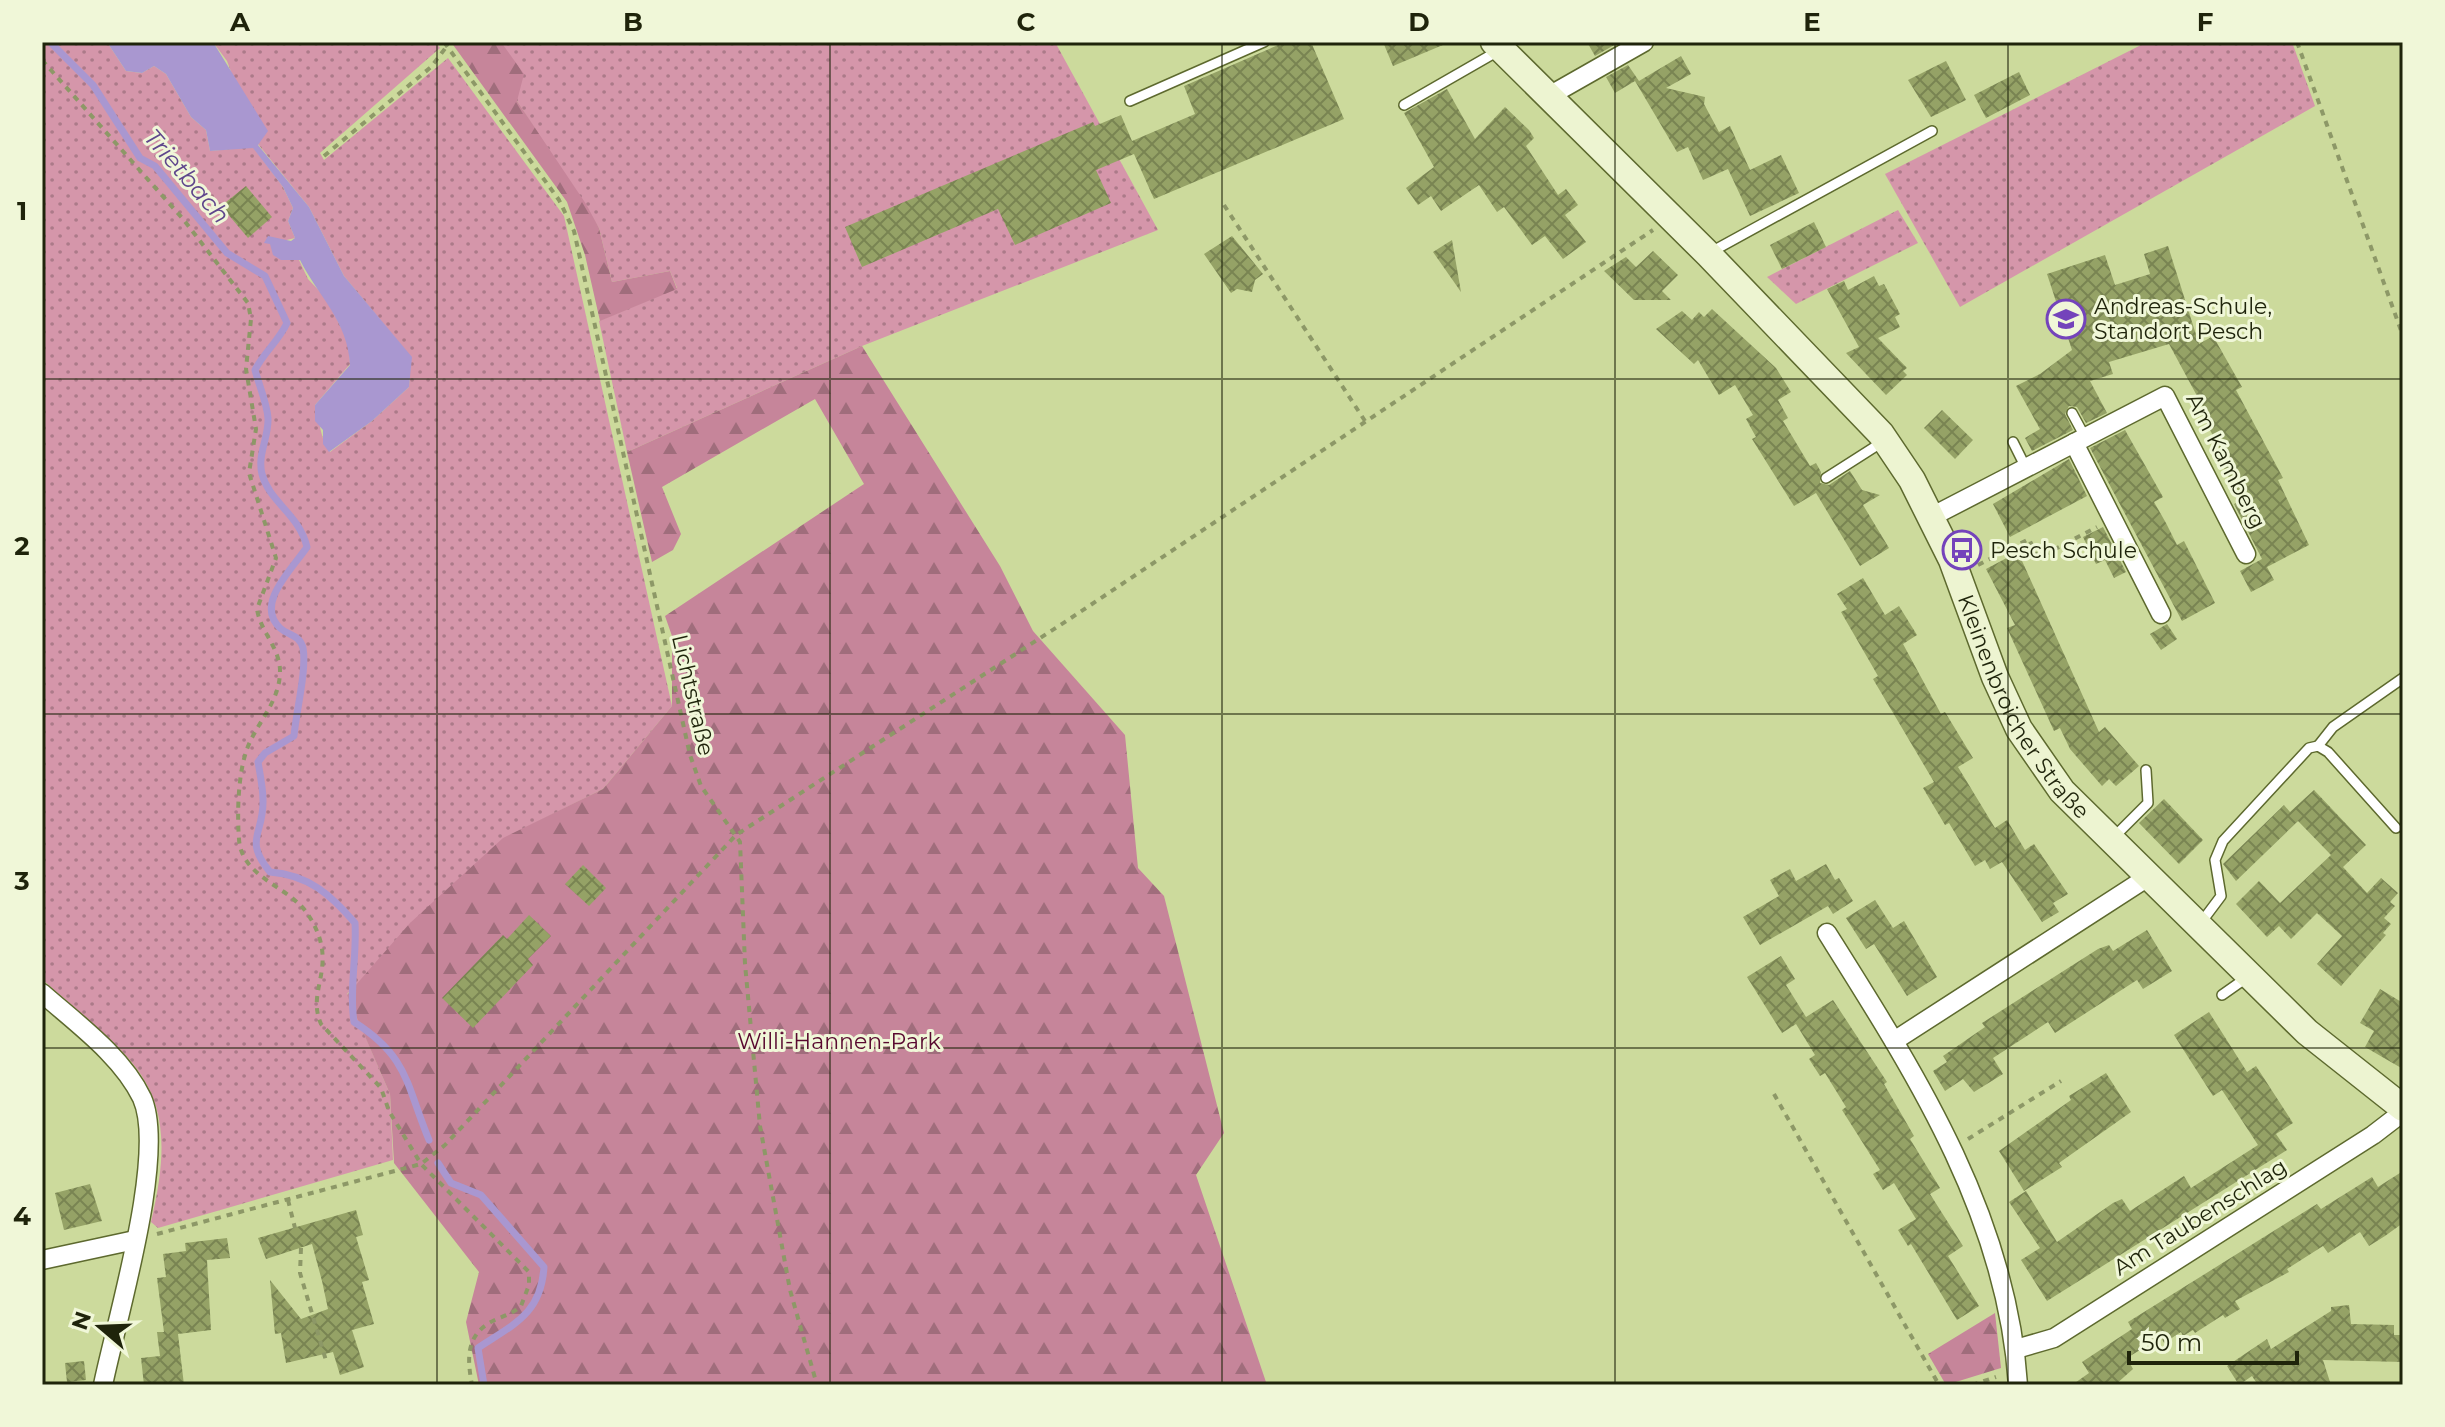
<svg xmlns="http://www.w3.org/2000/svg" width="2445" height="1427" font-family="Montserrat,sans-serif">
<defs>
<pattern id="grass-dots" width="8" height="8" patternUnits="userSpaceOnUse" patternTransform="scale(2)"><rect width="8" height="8" fill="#d596aa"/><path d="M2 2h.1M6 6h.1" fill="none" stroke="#ac7a89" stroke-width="1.8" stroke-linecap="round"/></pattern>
<pattern id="forest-firs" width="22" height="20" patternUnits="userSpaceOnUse" patternTransform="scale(2)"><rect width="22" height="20" fill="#c6859a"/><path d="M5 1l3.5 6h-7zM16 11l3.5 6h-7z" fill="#a06d7c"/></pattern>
<pattern id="building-cross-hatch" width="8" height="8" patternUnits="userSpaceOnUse" patternTransform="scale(2)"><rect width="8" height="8" fill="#95a266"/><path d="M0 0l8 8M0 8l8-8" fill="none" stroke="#798452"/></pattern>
</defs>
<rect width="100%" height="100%" fill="#ccda9c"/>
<g fill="url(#grass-dots)">
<path d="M42,42H107L126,71L142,73L154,66L166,74L191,117L206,130L210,151L253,147L283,187L293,208L288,221L295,238L270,244L299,260L308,279L326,298L349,343L350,364L315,405C320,420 320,440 330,452L372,421L409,387L411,357L344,276L309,207L258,144L227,61L213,42H436L440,48L320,153L324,160L448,58L564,216L672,706L603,789L503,839L347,994L390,1094L393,1160L158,1228L151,1222C184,1083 137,1064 42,979Z"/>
<polygon points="501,42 1055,42 1158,230 862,346 627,452 599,321 677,288 670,271 612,282 599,228 517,101"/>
<polygon points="2147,42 2292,42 2315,106 1960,307 1885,174"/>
<polygon points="1898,210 1918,243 1796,304 1767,277"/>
</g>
<g fill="url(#forest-firs)">
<polygon points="451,42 501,42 524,74 517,101 586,204 599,228 612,282 670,271 677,289 600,321 585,255 567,202"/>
<polygon points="862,346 1000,566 1033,631 1125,735 1138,868 1164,896 1224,1133 1196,1175 1267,1385 479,1385 466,1322 479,1272 394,1163 390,1094 347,995 410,923 503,838 603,789 672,706 672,636 665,616 864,484 815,399 662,487 681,534 673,550 652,562 627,452"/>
<polygon points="1995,1313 2001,1368 1946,1385 1928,1354"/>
</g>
<path fill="#a997d0" d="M107,42H213L268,131L258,145L309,207L344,276L412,357L409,387L372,421L329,452L323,444V430L315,421V405L350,365C348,321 318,296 300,260H281L273,255L270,244L264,243L268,236L291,241L295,238L288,221L293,208L283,187L253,148L210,151L206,130L191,117L166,74L154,66L142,73L126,71Z"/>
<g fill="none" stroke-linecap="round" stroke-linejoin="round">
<g stroke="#a997d0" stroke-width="7">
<path d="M50,42L93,85L140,158L155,166L227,253L265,276L287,323C278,342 264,352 255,370C259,385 267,403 268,418C269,437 257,455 262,474C269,502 299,514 307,547C293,568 254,604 280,628C289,636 300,635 303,648C307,670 296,712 294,736L265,753L258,762C260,774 263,788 263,800C264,835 243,839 270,872C309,875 331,895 355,923C357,957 349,990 354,1022C409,1057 406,1085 429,1140"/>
<path d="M438,1163L451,1183L481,1195L544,1267C541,1314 514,1324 478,1348L484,1385"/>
</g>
</g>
<g fill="url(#building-cross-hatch)">
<polygon points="1285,42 1311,42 1344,119 1154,199 1134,154 1096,170 1111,203 1015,245 998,209 862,267 845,227 1093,122 1095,126 1121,115 1132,141 1195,114 1184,86"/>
<polygon points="1383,42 1450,42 1393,66"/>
<polygon points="1587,42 1615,42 1616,44 1595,56"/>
<polygon points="1681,56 1691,74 1666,88 1705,97 1704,104 1719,132 1730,126 1750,170 1781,155 1799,193 1750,216 1728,169 1703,180 1688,147 1677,152 1635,81 1615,93 1606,77 1628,65 1639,81"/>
<polygon points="1946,61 1966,100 1931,117 1908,80"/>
<polygon points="2019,72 2030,95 1986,118 1974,95"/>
<polygon points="1447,89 1475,139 1505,107 1529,130 1534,138 1526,146 1558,195 1566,189 1578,205 1565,215 1586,242 1563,259 1545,236 1532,245 1504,207 1497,212 1479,185 1441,211 1431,196 1418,205 1406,188 1434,167 1404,113"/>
<polygon points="246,186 272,217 248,238 221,206"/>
<polygon points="1814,222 1826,247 1782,269 1770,245"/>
<polygon points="1232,236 1263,274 1255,280 1252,292 1237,289 1231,293 1204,254"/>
<polygon points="1452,240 1461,292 1433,252"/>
<polygon points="2168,246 2199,344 2213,336 2238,380 2242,387 2236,390 2283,478 2278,480 2309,545 2267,567 2274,580 2251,592 2240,571 2262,559 2234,504 2241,500 2217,455 2222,453 2199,409 2203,407 2169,344 2109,362 2113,374 2090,381 2107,413 2086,423 2077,407 2069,406 2065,414 2073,430 2032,451 2025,438 2040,429 2016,386 2040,374 2072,350 2047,274 2105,255 2115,285 2150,274 2144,254"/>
<polygon points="1653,251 1678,275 1662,291 1671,300 1634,300 1604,271 1626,257 1636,267"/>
<polygon points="1874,276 1879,286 1884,284 1900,314 1895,317 1900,327 1878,338 1907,368 1903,371 1907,375 1886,395 1846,353 1859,347 1827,289 1844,281 1848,290"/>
<polygon points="1712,309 1776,368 1791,392 1778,400 1788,418 1783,421 1810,466 1816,463 1821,472 1820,483 1829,485 1850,471 1862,490 1880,495 1863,505 1889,548 1860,566 1816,493 1794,506 1752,439 1756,437 1746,419 1753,415 1735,385 1719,395 1698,360 1694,364 1656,329 1682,311 1692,320 1699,312 1704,317"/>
<polygon points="1942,410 1973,440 1955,459 1924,428"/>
<polygon points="2125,430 2163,497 2154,502 2166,523 2177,545 2184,541 2215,603 2182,621 2090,448"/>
<polygon points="2069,459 2087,496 2010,537 1993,504"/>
<polygon points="2103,527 2126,572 2114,578 2105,560 2096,564 2083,537"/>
<polygon points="2018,552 2099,732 2105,727 2139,766 2116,786 2109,779 2102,786 2070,749 2060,728 2054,731 2007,628 2015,625 1986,569"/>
<polygon points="1863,578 1885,615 1899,606 1917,635 1903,644 1941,714 1945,712 1973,758 1958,767 1995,828 2007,820 2025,850 2034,844 2068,894 2053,903 2059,912 2042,922 2002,862 1990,869 1985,860 1975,866 1949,823 1945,825 1923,788 1934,782 1873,679 1878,676 1841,612 1847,609 1837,594"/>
<polygon points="2167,624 2177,639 2161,650 2150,634"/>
<polygon points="2314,790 2366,845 2343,867 2367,893 2381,878 2398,893 2390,902 2395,906 2384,918 2391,924 2383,933 2386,935 2341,986 2317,964 2342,936 2317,913 2291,939 2279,926 2267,937 2236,904 2259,881 2280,903 2331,855 2298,821 2236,881 2223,864 2284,805 2290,812"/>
<polygon points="2164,799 2203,840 2179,864 2139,823"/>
<polygon points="1826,864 1835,880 1839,878 1853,901 1833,914 1828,906 1760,945 1743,917 1779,896 1770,880 1790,869 1796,881"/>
<polygon points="583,865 606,888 589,906 565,884"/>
<polygon points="1875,900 1893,928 1904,921 1937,977 1907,996 1874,944 1866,949 1846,918"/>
<polygon points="529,915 551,936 528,959 533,965 473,1028 442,998 503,935 507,939"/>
<polygon points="2147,930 2172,971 2143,989 2137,980 2055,1033 2048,1022 1993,1058 2003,1074 1974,1092 1963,1079 1945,1091 1933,1071 1947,1062 1943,1056 1985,1027 1982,1023 2098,949 2109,945 2113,951"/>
<polygon points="1781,956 1795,979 1786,985 1806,1017 1833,1000 1887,1082 1884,1084 1914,1136 1910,1139 1940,1188 1930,1194 1963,1246 1948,1256 1979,1306 1957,1320 1911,1244 1908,1246 1898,1230 1916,1219 1894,1183 1883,1190 1873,1174 1880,1170 1842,1110 1846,1107 1825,1073 1820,1076 1809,1059 1815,1055 1796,1024 1782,1033 1747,977"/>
<polygon points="2380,989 2403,1003 2403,1069 2365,1047 2374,1031 2360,1023"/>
<polygon points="2209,1012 2247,1072 2256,1066 2293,1123 2276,1134 2287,1150 2047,1301 2021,1260 2040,1248 2009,1202 2026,1191 2057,1242 2113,1203 2122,1199 2130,1211 2184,1176 2191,1188 2258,1145 2222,1090 2213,1096 2174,1035"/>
<polygon points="2106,1073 2131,1112 2059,1163 2062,1167 2024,1191 1999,1151 2071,1100 2069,1096"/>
<polygon points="2403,1171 2403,1223 2385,1236 2369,1246 2360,1232 2328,1253 2323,1246 2287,1269 2289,1272 2235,1301 2240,1309 2225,1318 2223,1315 2195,1333 2193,1330 2183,1336 2181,1332 2164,1343 2161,1337 2127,1358 2133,1369 2115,1385 2072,1385 2089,1373 2082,1362 2132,1329 2128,1322 2317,1204 2321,1209 2372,1177 2378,1187"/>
<polygon points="90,1184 102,1221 64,1230 55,1193"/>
<polygon points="356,1210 363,1235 356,1237 369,1280 362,1282 374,1324 352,1330 364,1367 340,1375 333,1352 286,1363 281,1333 275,1334 270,1280 301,1319 328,1309 322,1281 312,1244 266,1259 258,1238"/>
<polygon points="227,1238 230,1258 207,1260 211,1330 178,1334 184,1385 144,1385 141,1358 160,1356 157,1332 164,1332 157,1278 166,1277 163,1254 186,1251 185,1243"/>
<polygon points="2349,1305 2351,1324 2394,1325 2394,1335 2403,1335 2403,1362 2323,1360 2330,1382 2320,1385 2258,1385 2252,1376 2239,1385 2227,1366 2267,1339 2271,1349 2331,1311 2331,1307"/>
<polygon points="84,1361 86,1380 67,1382 65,1363"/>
</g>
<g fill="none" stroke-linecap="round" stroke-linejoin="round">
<defs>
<g id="lane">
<polyline points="1130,101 1264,42"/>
<polyline points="1404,105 1498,51"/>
<polyline points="1711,252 1932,131"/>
<polyline points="2072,413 2085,437"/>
<polyline points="2013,442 2026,468"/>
<polyline points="1826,478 1884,441"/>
<polyline points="2318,746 2333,727 2403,678"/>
<polyline points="2112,839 2148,803 2146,770"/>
<polyline points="2200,924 2221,896 2215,860 2223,841 2309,748 2318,746 2328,752 2396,828"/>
<polyline points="2222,995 2249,976"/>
</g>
<g id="street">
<polyline points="1549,96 1644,42"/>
<polyline points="2074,443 2161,614"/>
<polyline points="1931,517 2165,396 2246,554"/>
<path d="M1827,933C1915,1073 2007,1215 2018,1385"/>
<path d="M42,993C76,1023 122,1056 142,1098C167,1154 116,1321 103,1385"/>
<polyline points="1894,1041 2148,877"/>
<polyline points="42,1260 135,1240"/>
<polyline points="2016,1349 2054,1338 2373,1135 2403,1112"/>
</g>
<g id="secondary">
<path id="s1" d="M1494,42L1708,254L1881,434L1912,480L1952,560L1995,677L2019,729L2062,791L2307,1032L2403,1108"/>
</g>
</defs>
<use href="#lane" stroke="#5d692e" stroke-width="12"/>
<use href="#street" stroke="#5d692e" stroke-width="21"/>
<use href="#secondary" stroke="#5d692e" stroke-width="29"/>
<g stroke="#8d9867" stroke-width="4" stroke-dasharray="6 6" stroke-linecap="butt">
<polyline points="444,42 559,200 574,231 690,755 701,786 740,842 745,964 760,1126 790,1290 817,1385"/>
<polyline points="2297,42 2403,336"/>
<path d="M42,60L183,219L248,303L251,319L246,369L256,429L249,473L276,558L257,609C260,631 280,648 280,671C280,702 257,722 247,749C238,774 237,813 239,839C241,877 288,886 307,913C342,965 305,988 321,1024L381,1088L389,1111L421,1164L529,1272V1285L521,1306C510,1316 497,1317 486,1325C465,1340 468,1363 472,1385"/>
<polyline points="324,156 431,67 447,46"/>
<polyline points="1224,205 1365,421"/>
<polyline points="1978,565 2029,539 2038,558 2097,527"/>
<polyline points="1774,1094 1939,1385"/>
<polyline points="1968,1139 2061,1081"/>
<polyline points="288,1200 295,1228"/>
<polyline points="157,1234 421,1164 445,1145 736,835 1068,620 1653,230"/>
<polyline points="301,1248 300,1273 327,1364"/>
<polyline points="1972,1385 1996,1377"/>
</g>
<use href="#lane" stroke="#fff" stroke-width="9"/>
<use href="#street" stroke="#fff" stroke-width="18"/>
<use href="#secondary" stroke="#edf4d1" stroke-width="26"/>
</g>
<path fill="none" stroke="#1f240b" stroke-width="2" stroke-opacity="0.55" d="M437,42V1385M830,42V1385M1222,42V1385M1615,42V1385M2008,42V1385M42,379H2403M42,714H2403M42,1048H2403"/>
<defs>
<symbol id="school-ring" viewBox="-11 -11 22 22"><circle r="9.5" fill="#f0f7d8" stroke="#7443bb" stroke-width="1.5"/><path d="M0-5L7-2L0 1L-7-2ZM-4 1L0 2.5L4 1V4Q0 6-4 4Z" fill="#7443bb"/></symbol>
<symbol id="bus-ring" viewBox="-11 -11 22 22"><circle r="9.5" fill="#f0f7d8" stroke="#7443bb" stroke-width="1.5"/><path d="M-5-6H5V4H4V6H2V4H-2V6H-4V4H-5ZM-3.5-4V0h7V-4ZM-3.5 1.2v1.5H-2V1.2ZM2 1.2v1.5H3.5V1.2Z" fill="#7443bb"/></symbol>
</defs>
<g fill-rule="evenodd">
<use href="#school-ring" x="2044" y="297" width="44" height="44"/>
<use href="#bus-ring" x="1940" y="528" width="44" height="44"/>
</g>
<g text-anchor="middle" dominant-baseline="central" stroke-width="6" stroke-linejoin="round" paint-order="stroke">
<g font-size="22" fill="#1f240b" stroke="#f0f7d8" text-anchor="start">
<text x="2094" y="306">Andreas-Schule,<tspan x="2094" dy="25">Standort Pesch</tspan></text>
<text x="1990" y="550">Pesch Schule</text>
</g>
<g font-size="22" fill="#1f240b" stroke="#f0f7d8">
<text transform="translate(2226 461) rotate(63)">Am Kamberg</text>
<text transform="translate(693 695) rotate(77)">Lichtstraße</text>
<text stroke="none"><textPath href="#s1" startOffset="860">Kleinenbroicher Straße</textPath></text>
<text transform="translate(2200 1217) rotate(-32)">Am Taubenschlag</text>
</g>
<g font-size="22" fill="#58092f" stroke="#f0f7d8">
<text x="839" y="1041">Willi-Hannen-Park</text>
</g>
<g font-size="24" font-style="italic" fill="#5f468c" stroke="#f0f7d8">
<text transform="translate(187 176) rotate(49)">Trietbach</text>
</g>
</g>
<rect width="2445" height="1427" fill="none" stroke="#f0f7d8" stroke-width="88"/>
<g transform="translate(100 1327) rotate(289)" stroke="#f0f7d8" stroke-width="6" paint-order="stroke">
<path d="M0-6L14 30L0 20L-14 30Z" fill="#1f240b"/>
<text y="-12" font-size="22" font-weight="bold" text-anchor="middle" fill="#1f240b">N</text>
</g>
<path d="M2129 1351v12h168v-12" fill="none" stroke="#1f240b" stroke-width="4"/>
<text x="2141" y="1351" font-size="24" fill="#1f240b" stroke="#f0f7d8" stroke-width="6" paint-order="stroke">50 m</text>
<rect x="44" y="44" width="2357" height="1339" fill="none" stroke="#1f240b" stroke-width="3"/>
<g font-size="26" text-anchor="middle" font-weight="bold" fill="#1f240b">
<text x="240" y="31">A</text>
<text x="633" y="31">B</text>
<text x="1026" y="31">C</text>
<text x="1419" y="31">D</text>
<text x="1812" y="31">E</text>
<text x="2205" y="31">F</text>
<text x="22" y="220">1</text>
<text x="22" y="555">2</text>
<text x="22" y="890">3</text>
<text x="22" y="1225">4</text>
</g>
</svg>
